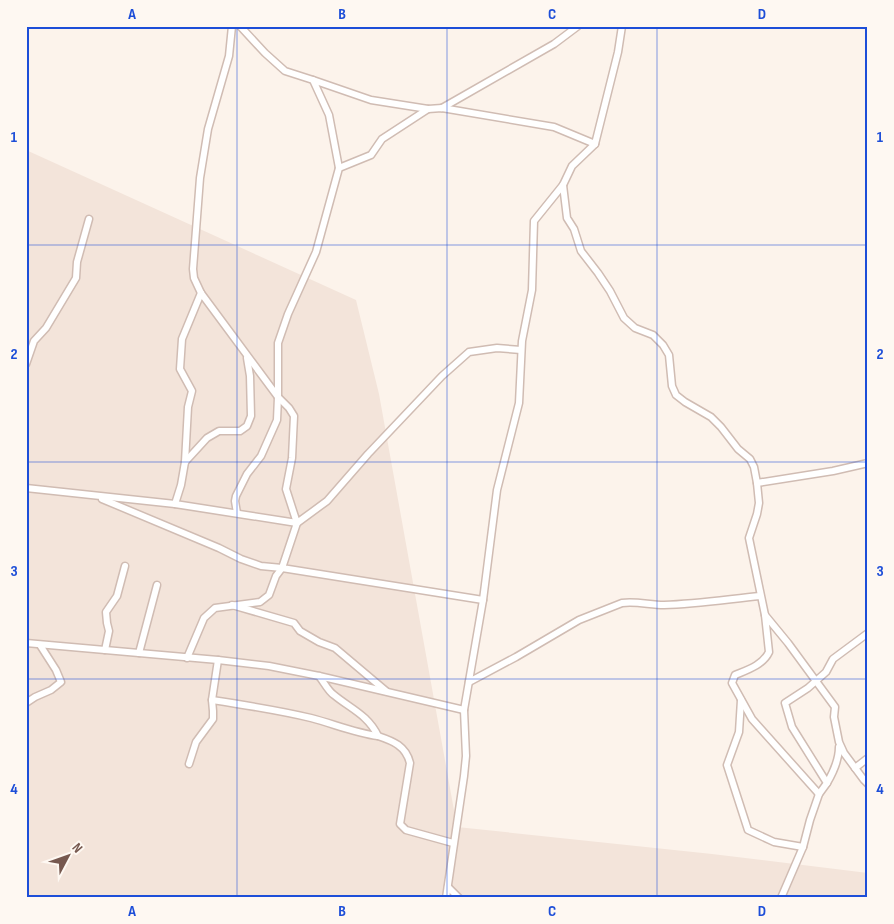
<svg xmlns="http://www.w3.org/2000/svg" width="894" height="924" font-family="'Sofia Sans Condensed',sans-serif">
<rect width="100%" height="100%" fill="#fcf3eb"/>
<polygon fill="#f3e4da" points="26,150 356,300 379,394 457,827 712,854 868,873 868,898 26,898"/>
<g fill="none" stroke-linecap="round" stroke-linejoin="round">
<defs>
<g id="minor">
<polyline points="232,26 229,56 208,129 200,178 193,269 194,278 201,293 278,397 289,408 294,416 292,458 286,489 297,523 327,501 368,454 442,376 469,352 497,348 521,350"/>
<polyline points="240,26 265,53 285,71 313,80 329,115 339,168"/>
<polyline points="313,80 371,100 428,109"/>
<polyline points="442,108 554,44 578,26"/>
<polyline points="563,185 567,218 574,229 581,251 598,273 610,291 624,318 635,328 653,335 663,345 669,355 672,386 676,395 685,402 711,417 721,427 738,449 750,459 754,467 757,483 759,503 757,514 749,538 765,615 788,643 835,707 834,717 839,742 844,753 864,780 868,784"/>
<polyline points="26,364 34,341 46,328 76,278 77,262 89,219"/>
<polyline points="185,462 188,407 192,391 180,369 182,339 201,293"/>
<polyline points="757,483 833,471 868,463"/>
<polyline points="26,488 175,504 297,523 282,568 483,600"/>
<polyline points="102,499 219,548 241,559 261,566 282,568"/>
<polyline points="175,504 181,485 185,462 207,438 219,431 240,431 247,426 251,416 250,376 247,358"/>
<polyline points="237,513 235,501 236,496 247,474 261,456 277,420 278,397 278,343 288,314 316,252 339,168 371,155 382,139 428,109 442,108 554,127 595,144"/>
<polyline points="232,605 294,623 300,631 319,642 335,648 386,691"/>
<path d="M765,615L769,652C763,665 747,670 735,675L732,683L752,719L819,794"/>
<polyline points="26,643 218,660 269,666 319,676 464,710"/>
<polyline points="105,650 109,631 107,623 106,612 117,596 125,566"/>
<polyline points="139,653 157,585"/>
<polyline points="187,658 204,618 215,608 260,602 269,595 276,576 282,568"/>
<path d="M319,676C324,682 328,691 334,695C351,709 368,715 378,736C393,741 406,746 410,763L400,824L406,830L453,843"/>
<path d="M469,682L516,657L579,620L622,603C636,601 650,605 664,605C697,604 729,599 760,596"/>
<path d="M212,700C245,705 278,710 311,718C334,724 355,733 378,736"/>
<polyline points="741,700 739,732 727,765 748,830 774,842 803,847"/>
<polyline points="26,703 35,697 51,690 61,682 56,670 40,645"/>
<polyline points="189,764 196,742 213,719 213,711 212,700 218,660"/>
<polyline points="855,768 868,758"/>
<path d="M827,783C834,771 839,760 839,747"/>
<polyline points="448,887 459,898"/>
<polyline points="446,898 464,776 466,756 464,710 483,600 497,490 519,403 522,341 532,290 534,221 563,185 572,166 595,144 618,52 622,26"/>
<polyline points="781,898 803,847 810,820 819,794 827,783 792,727 785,703 808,688 826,672 833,659 868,633"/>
</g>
</defs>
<use href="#minor" stroke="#d0bcb3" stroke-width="9"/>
<use href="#minor" stroke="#fff" stroke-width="6"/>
</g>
<path fill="none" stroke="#1d4ed8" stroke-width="1" stroke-opacity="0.55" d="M237,26V898M447,26V898M657,26V898M26,245H868M26,462H868M26,679H868"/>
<rect width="894" height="924" fill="none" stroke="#fef8f2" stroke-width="55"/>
<g transform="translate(68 856) rotate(49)" stroke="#fef8f2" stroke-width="4" paint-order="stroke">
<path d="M0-4L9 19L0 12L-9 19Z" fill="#76584f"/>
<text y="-8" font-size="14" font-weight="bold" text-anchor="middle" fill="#76584f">N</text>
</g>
<rect x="28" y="28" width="838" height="868" fill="none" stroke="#1d4ed8" stroke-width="2"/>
<g font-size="16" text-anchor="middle" font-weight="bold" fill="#1d4ed8">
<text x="132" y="19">A</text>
<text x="342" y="19">B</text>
<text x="552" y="19">C</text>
<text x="762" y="19">D</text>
<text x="14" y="142">1</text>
<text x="880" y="142">1</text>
<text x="14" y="359">2</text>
<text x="880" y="359">2</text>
<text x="14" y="576">3</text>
<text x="880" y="576">3</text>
<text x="14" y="794">4</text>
<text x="880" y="794">4</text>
<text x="132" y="916">A</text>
<text x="342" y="916">B</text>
<text x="552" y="916">C</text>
<text x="762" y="916">D</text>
</g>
</svg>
